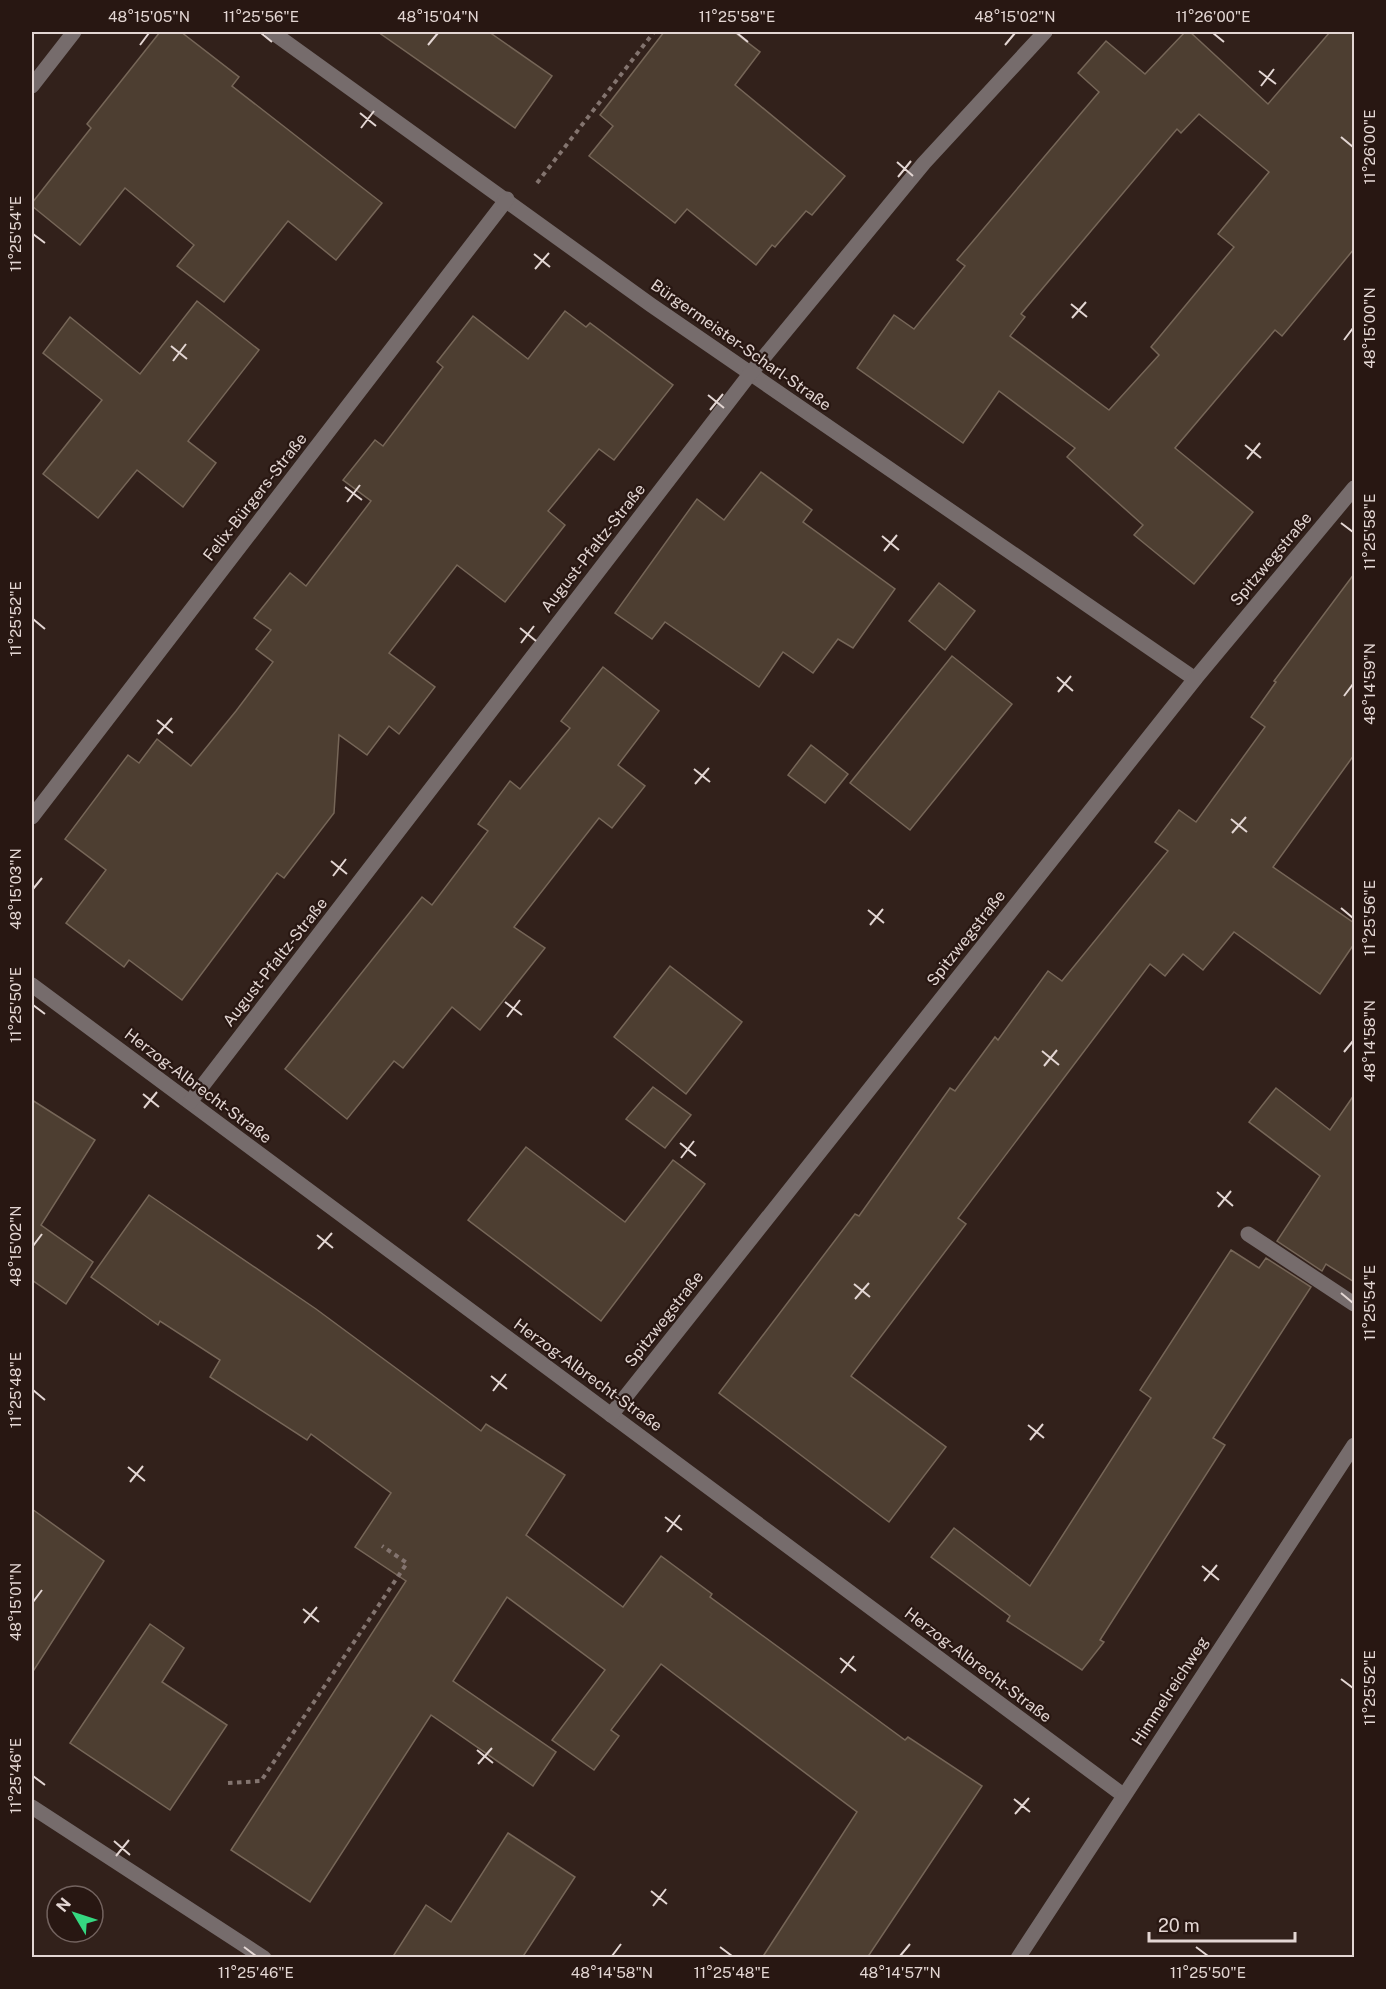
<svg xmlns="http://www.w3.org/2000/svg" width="1386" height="1989" font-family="'Public Sans',sans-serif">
<rect width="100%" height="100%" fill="#32211b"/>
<g fill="#4d3e31" stroke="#766658" stroke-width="1.5" fill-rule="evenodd">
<polygon points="160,32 181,32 239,77 232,86 382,203 336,260 288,221 224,302 177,266 194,245 125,188 80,245 32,206 32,203 91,128 87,124"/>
<polygon points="378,32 489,32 552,76 515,128"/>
<polygon points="664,32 734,32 760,52 735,85 845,176 812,215 806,211 775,247 772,245 756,265 687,209 675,223 589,156 613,126 600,115"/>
<path d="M1185,32H1190L1268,104L1330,32H1354V249L1282,336L1275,330L1175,448L1253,512L1194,584L1134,535L1143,525L1067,457L1075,448L999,391L963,443L857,368L894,315L914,329L965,266L957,260L1099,92L1078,73L1106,41L1145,74ZM1199,114L1269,172L1218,234L1234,247L1151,347L1159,355L1109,410L1010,336L1025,317L1021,314L1177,129L1181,133Z"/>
<polygon points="197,301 259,350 188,441 216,463 183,507 137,470 98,518 43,474 102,400 43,353 70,317 140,374"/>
<polygon points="565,311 586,327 590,323 673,385 614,460 599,449 548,511 565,525 505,602 457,565 389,653 435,687 399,734 389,726 367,755 339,735 334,813 284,878 277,873 182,1000 129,960 124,967 66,923 106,870 65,839 128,755 139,763 157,739 191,766 236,711 273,662 256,649 271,630 254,618 290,573 306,586 371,501 343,480 375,440 383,446 443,367 437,362 473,316 528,359"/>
<polygon points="761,472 812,510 803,522 895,589 853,648 838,639 813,673 783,652 759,687 665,622 652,639 615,613 697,499 724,520"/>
<polygon points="1354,574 1354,755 1273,867 1354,923 1354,944 1320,994 1234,932 1203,970 1183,954 1165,976 1150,964 958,1218 966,1224 851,1376 946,1447 889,1522 719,1393 855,1214 859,1216 950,1088 955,1091 995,1037 998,1040 1048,971 1062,981 1168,851 1155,842 1179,810 1196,822 1265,727 1251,717 1276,682 1274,681"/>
<polygon points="939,583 975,611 945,650 909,621"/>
<polygon points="952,656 1012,704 910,830 850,783"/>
<polygon points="603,667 659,711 618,765 645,786 612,828 599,818 514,927 545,948 480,1030 452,1007 403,1068 394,1061 347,1119 285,1069 422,897 432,905 488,831 478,824 510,781 520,789 570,728 561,721"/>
<polygon points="811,745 848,774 825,803 788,775"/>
<polygon points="670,966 742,1022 686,1094 614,1037"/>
<polygon points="653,1087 691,1115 665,1148 626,1119"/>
<polygon points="1276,1088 1330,1130 1354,1095 1354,1282 1326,1264 1322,1271 1277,1241 1320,1176 1249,1122"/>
<polygon points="32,1100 95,1140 41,1225 93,1262 66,1304 32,1280"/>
<polygon points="526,1147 625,1222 673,1160 705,1184 601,1321 468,1220"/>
<polygon points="149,1195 316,1309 481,1431 486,1424 565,1475 526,1535 623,1607 661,1556 712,1594 710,1597 905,1740 908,1737 982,1786 867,1958 762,1958 857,1812 661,1664 611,1730 619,1736 594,1770 552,1740 605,1670 507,1597 453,1681 556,1752 533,1786 431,1715 310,1902 231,1850 406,1581 355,1547 391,1493 311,1434 307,1440 210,1377 220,1360 160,1321 158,1325 91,1277"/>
<polygon points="1231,1250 1259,1268 1266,1258 1311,1287 1213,1438 1225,1445 1100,1640 1104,1642 1082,1670 1007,1621 1010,1616 931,1557 954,1528 1030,1586 1151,1398 1140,1390"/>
<polygon points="32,1509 104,1561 32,1673"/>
<polygon points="150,1624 184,1648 162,1682 227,1725 170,1810 70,1743"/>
<polygon points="508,1833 575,1877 522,1958 392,1958 426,1905 451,1922"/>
</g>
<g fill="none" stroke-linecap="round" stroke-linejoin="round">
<g stroke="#83746f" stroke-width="4" stroke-dasharray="4.5 4.5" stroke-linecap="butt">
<polyline points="537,183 654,32"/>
<polyline points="228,1783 261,1781 407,1563 382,1546"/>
</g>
<g stroke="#766c6c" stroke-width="15">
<polyline points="272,32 651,305 1195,679"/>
<polyline points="32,86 74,32"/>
<polyline points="32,817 507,199"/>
<polyline points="32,985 1123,1795"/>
<polyline points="190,1102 750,374 924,163 1045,32"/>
<polyline points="1248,1234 1354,1304"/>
<polyline points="611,1415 1195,679 1354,488"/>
<polyline points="32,1807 264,1958"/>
<polyline points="1018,1958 1354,1445"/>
</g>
</g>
<path fill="none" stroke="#e3d6d3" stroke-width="2" d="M261,33L272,42M737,33L748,42M1213,33L1224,42M140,45L149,33M428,45L438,33M1005,45L1015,33M1259,71L1276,84M1261,86L1274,69M360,113L376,126M361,128L374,111M1341,137L1353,147M897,162L913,176M898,177L911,161M33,234L45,243M534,254L550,267M535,269L549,253M1071,304L1087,317M1072,318L1086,302M1344,340L1353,328M171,346L187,359M173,361L186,344M708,395L724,408M710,410L723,394M1245,445L1261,458M1247,459L1260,443M345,487L362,500M347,502L360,485M1341,523L1353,532M882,536L899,550M884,551L897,535M33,619L45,629M520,628L536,641M521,643L534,626M1057,677L1073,691M1058,692L1071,676M1344,696L1353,684M157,720L173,733M158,734L172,718M694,769L710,782M695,784L709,768M1231,819L1247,832M1232,833L1246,817M331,861L347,874M333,876L346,859M33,889L42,878M1341,908L1353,918M868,910L884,923M870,925L883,909M505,1002L522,1015M33,1005L45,1014M507,1017L520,1000M1042,1051L1059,1065M1344,1052L1353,1041M1044,1066L1057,1050M143,1094L159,1107M144,1108L157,1092M680,1143L696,1156M681,1158L694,1141M1217,1192L1233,1206M1218,1207L1231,1191M317,1235L333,1248M33,1246L42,1234M318,1249L332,1233M854,1284L870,1297M1341,1293L1353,1303M855,1299L869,1283M491,1376L507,1389M33,1390L45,1400M493,1391L506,1374M1028,1425L1044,1438M1030,1440L1043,1424M128,1467L145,1481M130,1482L143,1466M665,1517L682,1530M667,1532L680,1515M1202,1566L1219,1580M1204,1581L1217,1565M33,1602L42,1590M303,1609L319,1622M304,1623L317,1607M840,1658L856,1671M841,1673L854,1656M1341,1679L1353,1688M477,1750L493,1763M478,1764L492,1748M33,1776L45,1785M1014,1799L1030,1812M1015,1814L1029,1798M114,1841L130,1855M116,1856L129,1840M651,1891L667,1904M653,1906L666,1889M244,1947L256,1956M720,1947L732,1956M1196,1947L1208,1956M612,1956L621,1944M900,1956L910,1944"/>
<g text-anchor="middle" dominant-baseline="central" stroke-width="4.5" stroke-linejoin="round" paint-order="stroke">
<g font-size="16" fill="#e3d6d3" stroke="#281712">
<text transform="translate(741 345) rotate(35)">Bürgermeister-Scharl-Straße</text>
<text transform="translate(255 497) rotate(-52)">Felix-Bürgers-Straße</text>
<text transform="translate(593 548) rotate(-52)">August-Pfaltz-Straße</text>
<text transform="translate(1271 559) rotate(-50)">Spitzwegstraße</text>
<text transform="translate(966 938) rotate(-52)">Spitzwegstraße</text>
<text transform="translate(275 962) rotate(-52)">August-Pfaltz-Straße</text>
<text transform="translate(198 1086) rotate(37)">Herzog-Albrecht-Straße</text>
<text transform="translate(664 1319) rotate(-52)">Spitzwegstraße</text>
<text transform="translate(588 1375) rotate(36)">Herzog-Albrecht-Straße</text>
<text transform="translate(978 1665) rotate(37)">Herzog-Albrecht-Straße</text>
<text transform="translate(1170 1691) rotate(-57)">Himmelreichweg</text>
</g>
</g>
<rect width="1386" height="1989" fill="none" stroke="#281712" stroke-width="66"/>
<g transform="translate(75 1914) rotate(309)"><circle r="28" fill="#281712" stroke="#73635f" stroke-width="1.5"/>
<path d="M0-4.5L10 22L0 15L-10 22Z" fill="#35d881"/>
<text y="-9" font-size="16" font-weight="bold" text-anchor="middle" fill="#e3d6d3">N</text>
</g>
<path d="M1149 1932v9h146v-9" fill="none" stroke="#e3d6d3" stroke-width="3"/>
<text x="1158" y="1932" font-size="18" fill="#e3d6d3" stroke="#281712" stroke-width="4.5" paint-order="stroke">20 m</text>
<rect x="33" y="33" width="1320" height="1923" fill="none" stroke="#e3d6d3" stroke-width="2"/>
<g font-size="15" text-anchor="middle" fill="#e3d6d3">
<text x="149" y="22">48°15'05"N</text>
<text x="261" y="22">11°25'56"E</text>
<text x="438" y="22">48°15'04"N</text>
<text x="737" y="22">11°25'58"E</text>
<text x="1015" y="22">48°15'02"N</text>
<text x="1213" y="22">11°26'00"E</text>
<text transform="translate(1370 147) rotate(-90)" y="5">11°26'00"E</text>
<text transform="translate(16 234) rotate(-90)" y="5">11°25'54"E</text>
<text transform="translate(1370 328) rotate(-90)" y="5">48°15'00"N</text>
<text transform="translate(1370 532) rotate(-90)" y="5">11°25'58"E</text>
<text transform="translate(16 619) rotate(-90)" y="5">11°25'52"E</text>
<text transform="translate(1370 684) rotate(-90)" y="5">48°14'59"N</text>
<text transform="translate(16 889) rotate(-90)" y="5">48°15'03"N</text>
<text transform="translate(1370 918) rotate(-90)" y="5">11°25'56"E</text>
<text transform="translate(16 1005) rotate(-90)" y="5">11°25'50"E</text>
<text transform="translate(1370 1041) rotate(-90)" y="5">48°14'58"N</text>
<text transform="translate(16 1246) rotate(-90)" y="5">48°15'02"N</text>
<text transform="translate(1370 1303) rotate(-90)" y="5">11°25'54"E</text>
<text transform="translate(16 1390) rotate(-90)" y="5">11°25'48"E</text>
<text transform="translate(16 1602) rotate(-90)" y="5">48°15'01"N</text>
<text transform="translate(1370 1688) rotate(-90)" y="5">11°25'52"E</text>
<text transform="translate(16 1776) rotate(-90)" y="5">11°25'46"E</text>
<text x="256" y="1978">11°25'46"E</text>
<text x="612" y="1978">48°14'58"N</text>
<text x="732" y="1978">11°25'48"E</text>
<text x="900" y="1978">48°14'57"N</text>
<text x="1208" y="1978">11°25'50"E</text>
</g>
</svg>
